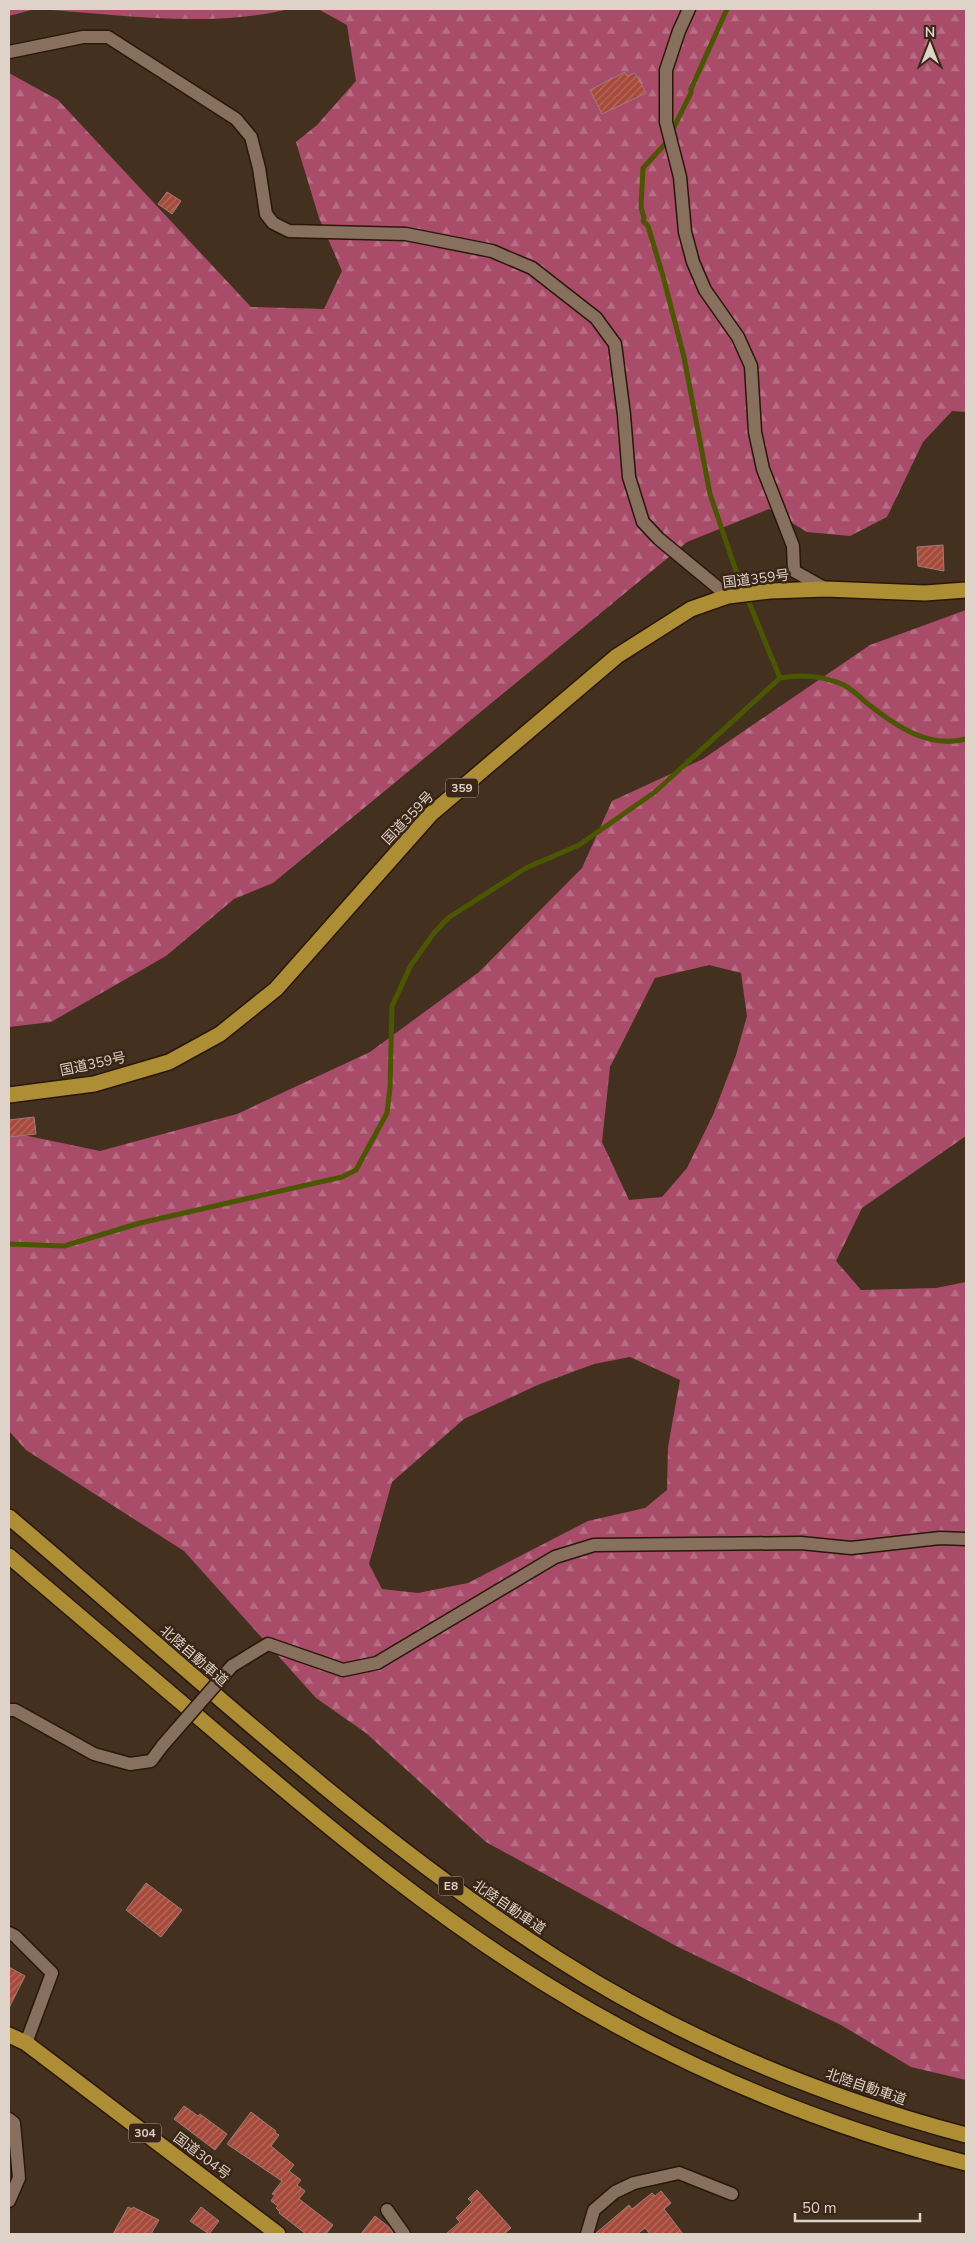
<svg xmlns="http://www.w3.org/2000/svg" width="975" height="2243" font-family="'Nunito Sans','Noto Sans JP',sans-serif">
<defs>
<pattern id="forest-firs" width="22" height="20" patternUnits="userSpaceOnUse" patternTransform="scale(1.25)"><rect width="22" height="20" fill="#a84c69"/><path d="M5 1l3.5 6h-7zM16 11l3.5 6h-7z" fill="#b76d84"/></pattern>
<pattern id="building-hatch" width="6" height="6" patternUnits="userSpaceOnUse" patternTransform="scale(1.25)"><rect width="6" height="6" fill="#a64a3b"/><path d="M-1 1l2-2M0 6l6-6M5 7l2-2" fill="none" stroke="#b66c5f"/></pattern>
</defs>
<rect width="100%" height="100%" fill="#44301f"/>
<g fill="url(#forest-firs)" fill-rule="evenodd">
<polygon points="9,9 35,9 9,16"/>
<path d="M36,9H289C207,29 119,14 36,9Z"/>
<polygon points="318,9 966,9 966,412 952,411 923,442 887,517 850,536 807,532 769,509 687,542 273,883 234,899 166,956 51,1022 9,1027 9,73 58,100 251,307 324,309 342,271 319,218 296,142 317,125 356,81 347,25"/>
<path d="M966,610V1136L862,1208L836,1261L861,1290L936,1288L966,1282V2080L911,2067L841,2025L676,1946L486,1842L366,1733L316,1698L184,1551L26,1450L9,1431V1132L100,1151L237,1114L370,1052L479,972L582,868L612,801L703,759L870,645ZM709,965L741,973L747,1016L736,1055L713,1115L687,1168L662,1197L629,1200L602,1142L610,1067L655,978ZM630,1357L680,1380L668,1447L667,1490L645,1508L588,1521L468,1583L418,1593L382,1589L369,1564L392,1482L464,1419L540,1384L594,1364Z"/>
</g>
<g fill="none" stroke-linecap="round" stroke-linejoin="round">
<g stroke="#4b5601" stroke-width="5">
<polyline points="727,9 691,89 691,93 666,143 643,168 641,207 644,218 643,221 648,226 663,276 684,357 710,494 735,568 780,678"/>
<path d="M9,1244L64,1246L140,1223L342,1177L356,1170L387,1113L390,1088L392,1006L411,965L434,933L448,918L526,868L579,845L655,792L780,678C802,674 824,676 844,685C853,690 861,698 868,704C896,726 929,749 966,739"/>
</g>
</g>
<g fill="url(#building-hatch)" stroke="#9d7e77">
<polygon points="625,72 627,76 635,73 646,93 602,114 590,90"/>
<polygon points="167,192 181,201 172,214 158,204"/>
<polygon points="943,545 944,571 918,566 917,547"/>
<polygon points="34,1117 36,1134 9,1137 9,1120"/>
<polygon points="146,1883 182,1910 161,1937 126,1910"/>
<polygon points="9,1967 25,1976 9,2008"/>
<polygon points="184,2106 198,2116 200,2114 227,2134 215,2150 174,2119"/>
<polygon points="251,2112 276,2131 275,2133 279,2135 271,2146 294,2165 289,2171 301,2180 297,2185 305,2191 299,2199 333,2225 326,2234 306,2234 279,2213 280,2212 276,2208 278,2206 271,2201 275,2195 272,2194 282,2181 227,2144"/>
<polygon points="477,2190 511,2228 504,2234 446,2234 460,2222 456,2218 472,2202 468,2199"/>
<polygon points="661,2191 671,2203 664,2209 683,2234 650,2234 645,2228 637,2234 595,2234 629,2205 632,2209 652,2193 655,2196"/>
<polygon points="128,2207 132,2209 133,2207 159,2220 151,2234 113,2234"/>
<polygon points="201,2207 219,2221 209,2234 190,2221"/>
<polygon points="375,2216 389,2227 394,2234 361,2234"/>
</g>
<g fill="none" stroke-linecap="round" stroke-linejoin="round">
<defs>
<g id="minor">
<polyline points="689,9 679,31 666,70 666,122 680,177 685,232 693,262 705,290 738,337 751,366 755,432 763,469 793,546 794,571 826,589"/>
<polyline points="9,52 83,37 108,37 236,119 251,137 259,168 266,214 273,223 289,231 406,234 492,251 532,268 596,318 615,344 624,415 629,477 643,522 659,539 728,596"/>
<polyline points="232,1666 268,1644 343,1670 377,1663 555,1557 594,1545 801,1543 851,1548 940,1538 966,1539"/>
<polyline points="9,1710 15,1710 94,1754 130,1764 151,1761 163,1745"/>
<polyline points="9,1933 15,1936 52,1973 26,2043"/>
<polyline points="9,2119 14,2123 19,2178 9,2201"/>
<polyline points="387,2210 404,2234"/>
<polyline points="587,2234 594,2210 615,2192 634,2183 679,2173 732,2194"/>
</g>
<g id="highway">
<polyline points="9,1095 94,1084 169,1062 220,1034 276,989 431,814 617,656 691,609 728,596 770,591 826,589 925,593 966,590"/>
<path d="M9,1517C189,1669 360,1832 558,1959C683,2039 823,2097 966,2135"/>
<path d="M9,1556C85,1620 161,1685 237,1750C336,1834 434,1915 544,1983C675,2065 817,2124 966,2163"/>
<polyline points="9,2035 26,2043 278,2234"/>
</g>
</defs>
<use href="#minor" stroke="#291707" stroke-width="15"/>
<use href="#highway" stroke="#291707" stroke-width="18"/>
<use href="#minor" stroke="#87705e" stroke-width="12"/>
<use href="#highway" stroke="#ae8e34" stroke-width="15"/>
<defs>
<polyline id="minor-bridge" points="163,1745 232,1666"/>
</defs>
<use href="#minor-bridge" stroke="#291707" stroke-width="15" stroke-linecap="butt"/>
<use href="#minor-bridge" stroke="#87705e" stroke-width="12"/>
</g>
<g text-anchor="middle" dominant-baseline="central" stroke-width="5" stroke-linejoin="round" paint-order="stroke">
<g fill="#392616" stroke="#ad9e93" stroke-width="1">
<rect x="446" y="778.5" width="32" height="19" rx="4"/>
<rect x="438.5" y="1876.5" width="25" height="19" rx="4"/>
<rect x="129" y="2123.5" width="32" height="19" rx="4"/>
</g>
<g font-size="12" font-weight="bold" fill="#dfd2c8">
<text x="462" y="788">359</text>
<text x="451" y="1886">E8</text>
<text x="145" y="2133">304</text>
</g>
<g font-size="14" fill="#dfd2c8" stroke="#392616">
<text transform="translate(756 579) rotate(-7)">国道359号</text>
<text transform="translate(408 818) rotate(-46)">国道359号</text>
<text transform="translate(93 1064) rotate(-12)">国道359号</text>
<text transform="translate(194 1656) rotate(41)">北陸自動車道</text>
<text transform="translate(509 1907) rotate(34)">北陸自動車道</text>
<text transform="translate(866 2087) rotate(19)">北陸自動車道</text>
<text transform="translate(202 2156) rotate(37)">国道304号</text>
</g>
</g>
<rect width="975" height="2243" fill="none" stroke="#dfd2c8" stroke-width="20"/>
<g transform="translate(930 45)" stroke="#392616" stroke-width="4" paint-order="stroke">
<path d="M0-4L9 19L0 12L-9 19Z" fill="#dfd2c8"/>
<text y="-8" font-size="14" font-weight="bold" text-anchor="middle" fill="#dfd2c8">N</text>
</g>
<path d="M795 2213v8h125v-8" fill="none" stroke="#dfd2c8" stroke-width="2.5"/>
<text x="802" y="2213" font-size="15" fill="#dfd2c8" stroke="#392616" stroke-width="4" paint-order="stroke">50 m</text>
</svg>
